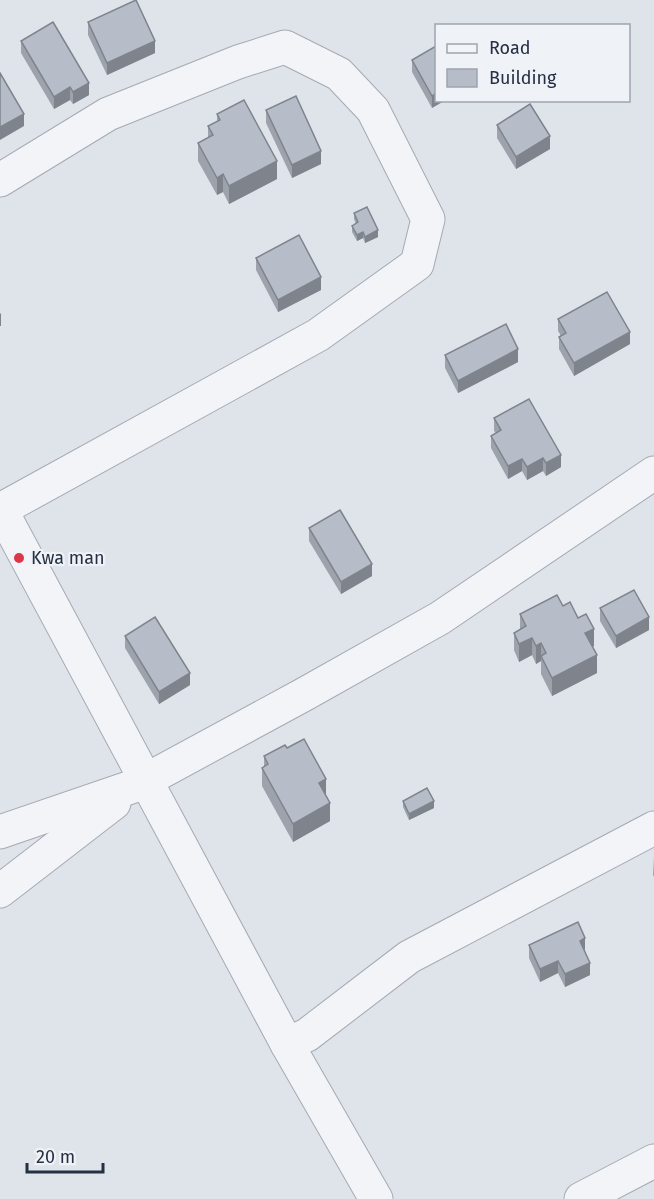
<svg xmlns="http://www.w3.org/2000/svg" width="654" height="1199" font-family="'Fira Sans',sans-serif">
<rect width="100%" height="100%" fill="#dfe3ea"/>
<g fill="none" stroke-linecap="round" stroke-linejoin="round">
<defs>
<g id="minor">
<polyline points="0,180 108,114 238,62 285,47 339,74 373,110 428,219 417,264 318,335 0,510"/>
<polyline points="0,508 287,1044 376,1199"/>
<polyline points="0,832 137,785 303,695 440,618 654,473"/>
<polyline points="0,891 114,803"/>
<polyline points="287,1044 307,1035 409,957 654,828"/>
<polyline points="581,1199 654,1161"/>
</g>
</defs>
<use href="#minor" stroke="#a4aab5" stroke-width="35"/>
<use href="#minor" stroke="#f3f4f8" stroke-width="33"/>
</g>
<g fill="#9da2ac">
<polygon points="88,22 155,53 107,75 88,35"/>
<polygon points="21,41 89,95 73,104 70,100 54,109 21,53"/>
<polygon points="436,46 432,108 412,72 412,60"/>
<polygon points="266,110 321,164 292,178 266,123"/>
<polygon points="217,114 277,179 229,204 223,192 217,195 198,161 198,143 208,138 208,126 217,122"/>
<polygon points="497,125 550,149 516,169 497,138"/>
<polygon points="354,213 378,237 365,243 363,238 357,241 352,232 352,226 356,224 354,219"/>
<polygon points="256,258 321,290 278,312 256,270"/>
<polygon points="558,319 630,344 574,376 559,349 559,337 561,336 558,331"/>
<polygon points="445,355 518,362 458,393 445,368"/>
<polygon points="494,418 561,467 546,476 543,471 527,480 522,471 508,479 491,448 491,436 496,433 494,431"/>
<polygon points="309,528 372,576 341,594 309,541"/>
<polygon points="563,606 578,618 594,646 592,647 597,673 552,696 541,674 541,661 536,664 532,655 519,662 514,650 514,633 520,630 520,614"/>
<polygon points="600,608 649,630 616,648 600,621"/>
<polygon points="125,636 190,685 159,704 125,648"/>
<polygon points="287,748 326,795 330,821 293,842 262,786 262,768 264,767 264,756"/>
<polygon points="403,801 434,808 409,820 403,807"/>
<polygon points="654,857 654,877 653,875"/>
<polygon points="529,945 585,951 590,975 565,987 558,973 540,982 529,958"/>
</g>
<g fill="#7f848c">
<polygon points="155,41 155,53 107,75 107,63"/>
<polygon points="89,83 89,95 73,104 73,92"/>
<polygon points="70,87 70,100 54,109 54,97"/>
<polygon points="436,93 436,100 446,100 432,108 432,96"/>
<polygon points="24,114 24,126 0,140 0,127"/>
<polygon points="550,136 550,149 516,169 516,157"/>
<polygon points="321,151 321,164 292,178 292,165"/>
<polygon points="277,161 277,179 229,204 229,186"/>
<polygon points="223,174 223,192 217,195 217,178"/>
<polygon points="378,230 378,237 365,243 365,237"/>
<polygon points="363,232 363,238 357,241 357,235"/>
<polygon points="321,277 321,290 278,312 278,300"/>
<polygon points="1,313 1,326 0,326 0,314"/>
<polygon points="630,332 630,344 574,376 574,363"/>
<polygon points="518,349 518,362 458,393 458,381"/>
<polygon points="561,455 561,467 546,476 546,463"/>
<polygon points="543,458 543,471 527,480 527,467"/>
<polygon points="522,459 522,471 508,479 508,466"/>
<polygon points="372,564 372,576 341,594 341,582"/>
<polygon points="649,617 649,630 616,648 616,636"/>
<polygon points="594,629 594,646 585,651 585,633"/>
<polygon points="532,638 532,655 519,662 519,644"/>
<polygon points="541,643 541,661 536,664 536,646"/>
<polygon points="597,655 597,673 552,696 552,678"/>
<polygon points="190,673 190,685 159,704 159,692"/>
<polygon points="326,779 326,797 319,783"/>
<polygon points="434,801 434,808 409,820 409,814"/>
<polygon points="330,803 330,821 293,842 293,824"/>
<polygon points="585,938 585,951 580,953 580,941"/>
<polygon points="558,961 558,973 540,982 540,969"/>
<polygon points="590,963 590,975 565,987 565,974"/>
</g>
<g fill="#b6bcc8" stroke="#7f848c" stroke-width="1.5">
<polygon points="136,0 155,41 107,63 88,22"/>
<polygon points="53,22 89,83 73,92 70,87 54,97 21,41"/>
<polygon points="436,46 436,93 432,96 412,60"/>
<polygon points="0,73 24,114 0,127"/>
<polygon points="296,96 321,151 292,165 266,110"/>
<polygon points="244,100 277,161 229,186 223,174 217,178 198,143 213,135 208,126 220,120 217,114"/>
<polygon points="530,104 550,136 516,157 497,125"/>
<polygon points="367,207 378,230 365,237 363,232 357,235 352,226 358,222 354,213"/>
<polygon points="299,235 321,277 278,300 256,258"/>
<polygon points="607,292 630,332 574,363 559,337 566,333 558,319"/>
<polygon points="506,324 518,349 458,381 445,355"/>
<polygon points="529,399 561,455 546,463 543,458 527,467 522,459 508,466 491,436 501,430 494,418"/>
<polygon points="340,510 372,564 341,582 309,528"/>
<polygon points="634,590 649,617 616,636 600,608"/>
<polygon points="557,595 563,606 570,602 578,618 586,614 594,629 585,633 597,655 552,678 541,656 546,653 541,643 536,646 532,638 519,644 514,633 526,626 520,614"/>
<polygon points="155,617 190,673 159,692 125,636"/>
<polygon points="304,739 326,779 319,783 330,803 293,824 262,768 268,764 264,756 285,745 287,748"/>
<polygon points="427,788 434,801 409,814 403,801"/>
<polygon points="578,922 585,938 580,941 590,963 565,974 558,961 540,969 529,945"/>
</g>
<circle fill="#dd3649" stroke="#eff2f7" stroke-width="2" cx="19" cy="558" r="6"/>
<g text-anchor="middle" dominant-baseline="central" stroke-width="4.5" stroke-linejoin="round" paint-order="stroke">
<g font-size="18" fill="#263043" stroke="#eff2f7" text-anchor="start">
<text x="31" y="558">Kwa man</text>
</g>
</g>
<rect x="435" y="24" width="195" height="78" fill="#eff2f7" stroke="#9fa4af" stroke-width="1.5"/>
<rect x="447" y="44" width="30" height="9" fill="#f3f4f8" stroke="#9fa4af" stroke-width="1.5"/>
<text x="489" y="54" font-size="18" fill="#263043">Road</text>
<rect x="447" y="69" width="30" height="18" fill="#b6bcc8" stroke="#9fa4af" stroke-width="1.5"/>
<text x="489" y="84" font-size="18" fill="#263043">Building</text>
<path d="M27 1163v9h76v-9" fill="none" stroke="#263043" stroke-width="3"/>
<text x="36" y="1163" font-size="18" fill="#263043" stroke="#eff2f7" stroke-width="4.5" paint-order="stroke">20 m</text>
</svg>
